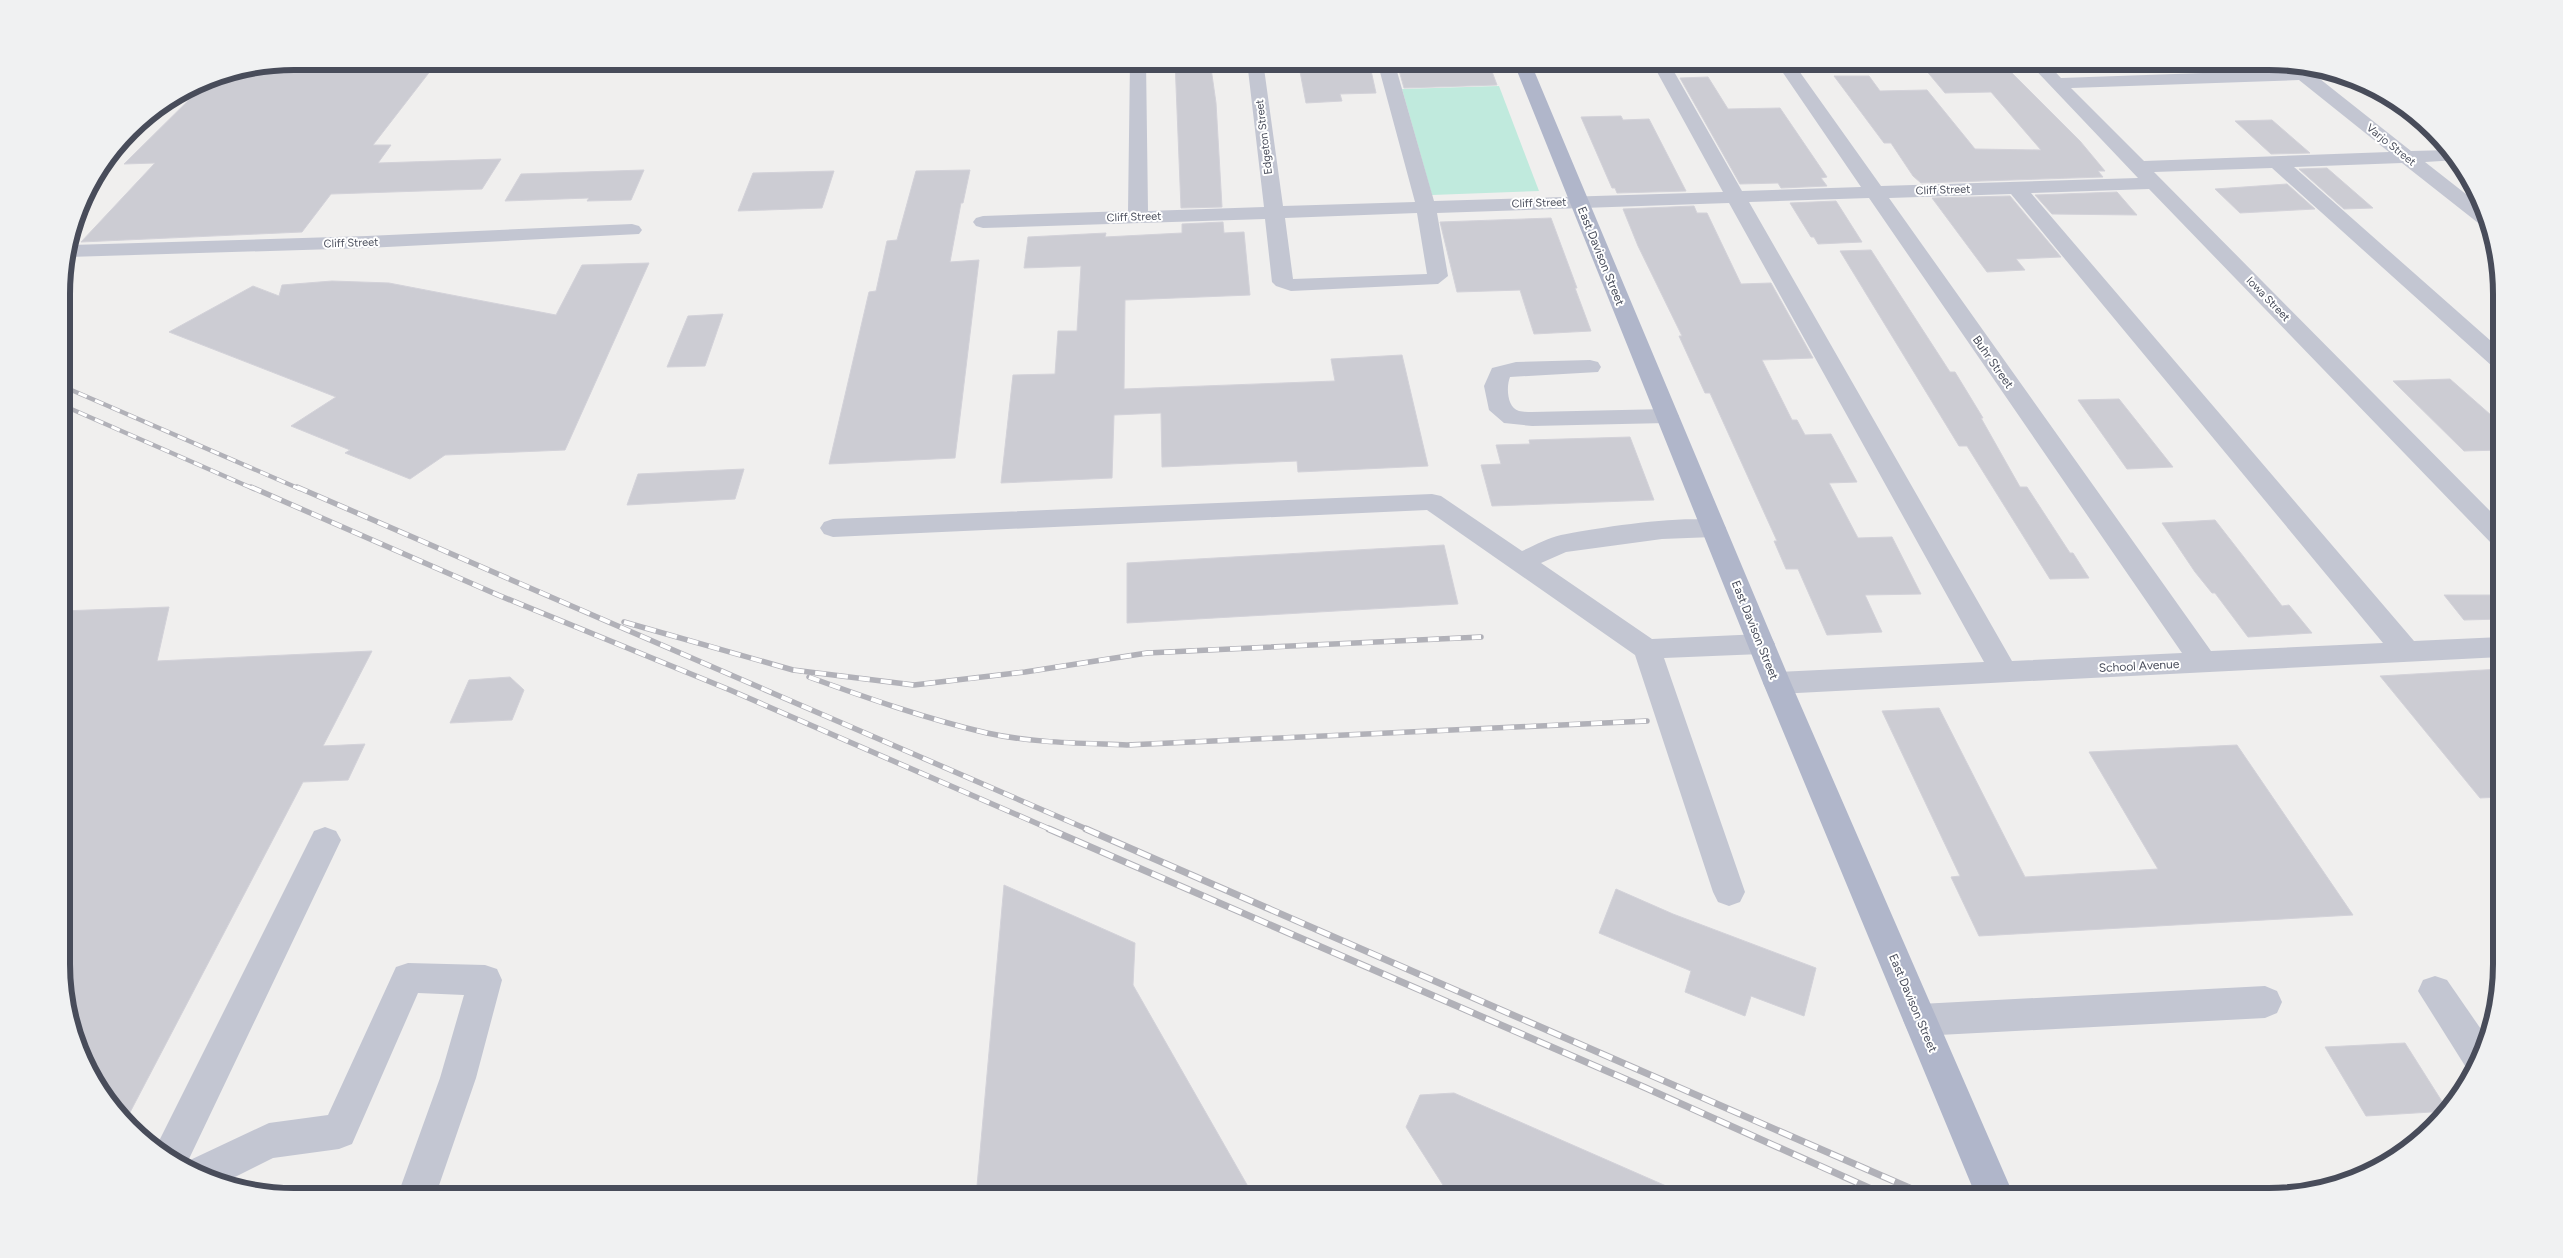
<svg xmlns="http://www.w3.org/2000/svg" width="2563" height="1258" font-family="Figtree,sans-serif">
<rect width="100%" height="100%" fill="#f0efee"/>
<polygon fill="#c0eadd" points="1499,86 1539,191 1432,195 1402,89"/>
<g fill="#ccccd3" stroke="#d3d2d9">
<polygon points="294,61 438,61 373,145 391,145 378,163 501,159 482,189 331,194 302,232 81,242 155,163 124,164 208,81 244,79 254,69"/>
<polygon points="1175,61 1210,61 1216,103 1222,207 1181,208"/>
<polygon points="1298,61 1334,61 1335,67 1370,66 1376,93 1340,94 1342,101 1306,103"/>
<polygon points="1488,61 1497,85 1404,88 1397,63"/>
<polygon points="1958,61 1996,61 1999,65 2004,65 2080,141 2105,171 2098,171 2103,177 1921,183 1913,176 1891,143 1884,143 1834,76 1869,76 1880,91 1927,90 1975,149 2041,150 1991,92 1945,93 1925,69 1964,68"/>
<polygon points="1708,77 1728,109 1780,108 1827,177 1821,178 1827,186 1781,188 1778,183 1740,184 1680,78"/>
<polygon points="1621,116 1623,120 1649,119 1686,191 1617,193 1615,188 1612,188 1581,117"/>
<polygon points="2272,120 2310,153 2271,154 2235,121"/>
<polygon points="2327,168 2373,208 2344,209 2299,169"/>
<polygon points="644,170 631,200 587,201 589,198 505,201 521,174"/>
<polygon points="970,170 963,203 961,203 950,262 979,260 955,458 829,464 869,292 876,291 887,241 897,240 916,171"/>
<polygon points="834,171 822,208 738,211 753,173"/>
<polygon points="2287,184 2315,209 2240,213 2215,189"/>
<polygon points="2117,192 2137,215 2052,214 2035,195"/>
<polygon points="2010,196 2061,257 2016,259 2025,270 1987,272 1932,198"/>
<polygon points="1836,201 1862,242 1818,244 1814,237 1811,237 1790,203"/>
<polygon points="1694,206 1697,213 1707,213 1741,284 1771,283 1813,358 1762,360 1792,420 1797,420 1805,435 1831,434 1857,482 1829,483 1858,538 1892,537 1921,594 1865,595 1882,632 1827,635 1798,569 1786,569 1774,541 1777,541 1710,393 1705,393 1679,336 1682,336 1638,246 1623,209"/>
<polygon points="1551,218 1577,288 1575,288 1591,331 1534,334 1520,290 1457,292 1440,222"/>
<polygon points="1223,222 1224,233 1244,232 1250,295 1125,300 1124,389 1335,381 1331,359 1402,355 1428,466 1298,472 1297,461 1162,467 1161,413 1114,415 1112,478 1001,483 1013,375 1055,374 1058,331 1077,331 1081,266 1024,268 1028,237 1106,233 1105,237 1182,233 1182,224"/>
<polygon points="1871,250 1950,372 1955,372 1983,418 1981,418 2020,487 2027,487 2070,553 2073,553 2089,578 2050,579 1967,446 1959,446 1840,251"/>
<polygon points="649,263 565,450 445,455 410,479 345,453 350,450 291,426 336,397 169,332 253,286 279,296 282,285 332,281 389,283 556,315 582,265"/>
<polygon points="723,314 705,366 667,367 688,316"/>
<polygon points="2450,379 2500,423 2500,450 2464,451 2393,381"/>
<polygon points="2119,399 2173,467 2127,469 2078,400"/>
<polygon points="1630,437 1654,500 1492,506 1481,465 1501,464 1496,445 1530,444 1529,440"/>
<polygon points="744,469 735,499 627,505 638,474"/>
<polygon points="2215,520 2282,606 2289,605 2312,633 2248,637 2215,593 2212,593 2195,572 2162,523"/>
<polygon points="1444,545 1458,604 1127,623 1127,563"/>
<polygon points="2444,595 2501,595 2501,619 2464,620"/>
<polygon points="169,607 157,661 372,651 323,746 365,744 348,780 303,782 126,1120 109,1106 79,1053 63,995 62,611"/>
<polygon points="2501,669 2501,797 2480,798 2380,676"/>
<polygon points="510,677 524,690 512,720 450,723 469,680"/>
<polygon points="1939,708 2025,877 2158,869 2089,752 2237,745 2353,915 1979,936 1951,877 1960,876 1882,711"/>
<polygon points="1004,885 1135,943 1133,985 1254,1197 976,1197"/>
<polygon points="1616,889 1673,914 1816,968 1804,1016 1751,996 1745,1016 1685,992 1691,971 1599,933"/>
<polygon points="2405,1043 2448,1111 2366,1116 2325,1047"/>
<polygon points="1454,1093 1689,1196 1450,1196 1406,1127 1420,1095"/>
</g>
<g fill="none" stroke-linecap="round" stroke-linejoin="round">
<g fill="#c3c6d2" fill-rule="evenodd">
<path d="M1130,61H1146L1148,211L1264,207L1247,61H1263L1283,206L1415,202L1377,61H1394L1434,201L1723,192L1651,61H1668L1742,191L1861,187L1775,61H1792L1881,186L2138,178L2027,61H2045L2061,78L2288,70L2290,66L2331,76L2320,79L2411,151L2451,150L2458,160L2425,162L2485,209L2490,228L2482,226L2402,163L2294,167L2500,349V368L2492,366L2272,168L2154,172L2501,522V547L2492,544L2149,189L2031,193L2414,641L2501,637V657L1777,694L1767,691L1763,683L1767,675L1777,672L1984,662L1729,203L1437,213L1448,276L1438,284L1291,291L1276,286L1272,282L1265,219L983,228L976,226L973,222L976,218L983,216L1128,211ZM2299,80L2389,152L2144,161L2071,88ZM2011,194L2383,643L2211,651L1889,198ZM1869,198L2182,653L2012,661L1749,202ZM1417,213L1427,274L1293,279L1285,218Z"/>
<polygon points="632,224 639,226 642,230 639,234 367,248 68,257 71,245 367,236"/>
<path d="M1590,360L1598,362L1601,367L1598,372L1510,377C1506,387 1507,408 1519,411C1523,412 1528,412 1532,412L1667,409L1675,411L1679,416L1675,421L1667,423L1532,426L1504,423L1489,410L1484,386L1492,368L1516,362Z"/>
<path d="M1432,494L1441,496L1522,551C1535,545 1548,538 1561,535C1596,528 1690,513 1722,522L1726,528L1722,534L1713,537L1662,539L1566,552L1541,563L1652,639L1761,634L1771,637L1775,644L1771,651L1761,654L1664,658L1745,892L1740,902L1729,906L1718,902L1713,892L1635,655L1427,510L833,537L824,534L820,528L824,522L833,519Z"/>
<polygon points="325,827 336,831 341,840 188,1161 269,1123 328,1115 396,967 408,963 485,965 497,969 502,980 476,1078 435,1197 397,1197 440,1078 464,995 418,993 352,1144 339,1149 273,1158 227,1181 191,1173 157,1145 314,831"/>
<polygon points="2435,976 2447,980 2485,1035 2475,1071 2467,1069 2418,991 2423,980"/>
<polygon points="2265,986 2277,991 2282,1002 2277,1013 2265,1018 1920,1036 1908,1031 1903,1020 1908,1009 1920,1004"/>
</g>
<polygon fill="#b0b6ca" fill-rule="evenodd" points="1513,61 1530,61 1791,683 2014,1196 1976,1196 1763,683"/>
<defs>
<g id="rail-far2">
<polyline points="62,386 300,489"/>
<polyline points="62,405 254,489"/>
</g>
<g id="rail-far1">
<polyline points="251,487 498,595 730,690 1052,830"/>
<polyline points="297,487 1089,830"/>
<polyline points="624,622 793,670 914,685 1025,672 1147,653 1481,637"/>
<path d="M809,677C867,698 927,719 987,733C1032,743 1081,743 1127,745L1647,721"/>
</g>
<g id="rail">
<polyline points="1049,829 1646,1088 1887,1196"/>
<polyline points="1086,829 1928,1196"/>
</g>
</defs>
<use href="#rail-far2" stroke="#b1b1b8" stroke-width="4.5"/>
<use href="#rail-far1" stroke="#b1b1b8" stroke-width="5.5"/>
<use href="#rail" stroke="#b1b1b8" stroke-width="7"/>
<use href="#rail-far2" stroke="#fff" stroke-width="3" stroke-dasharray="9" stroke-linecap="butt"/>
<use href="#rail-far1" stroke="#fff" stroke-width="4" stroke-dasharray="11" stroke-linecap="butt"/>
<use href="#rail" stroke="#fff" stroke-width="5" stroke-dasharray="14" stroke-linecap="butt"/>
</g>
<g text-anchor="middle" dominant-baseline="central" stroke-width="4" stroke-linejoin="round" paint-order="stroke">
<g font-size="11" fill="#484c5a" stroke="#fff">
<text transform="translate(1264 137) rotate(-97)">Edgeton Street</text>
<text transform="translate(2391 145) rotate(39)">Varjo Street</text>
<text transform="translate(1943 190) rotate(-2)">Cliff Street</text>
<text transform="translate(1539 203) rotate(-2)">Cliff Street</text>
<text transform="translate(1134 217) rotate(-2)">Cliff Street</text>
<text transform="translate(351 243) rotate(-2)">Cliff Street</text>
<text transform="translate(2268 299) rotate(46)">Iowa Street</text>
</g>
<g font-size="12" fill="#484c5a" stroke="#fff">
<text transform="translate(1601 256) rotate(68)">East Davison Street</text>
<text transform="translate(1993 362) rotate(55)">Buhr Street</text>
<text transform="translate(1755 630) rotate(68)">East Davison Street</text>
<text transform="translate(2139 666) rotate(-3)">School Avenue</text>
<text transform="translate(1913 1003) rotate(67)">East Davison Street</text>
</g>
</g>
<path d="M0 0H2563V1258H0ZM294 70H2269A224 224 0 0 1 2493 294V964A224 224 0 0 1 2269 1188H294A224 224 0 0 1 70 964V294A224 224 0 0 1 294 70Z" fill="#f0f1f2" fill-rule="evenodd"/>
<path fill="none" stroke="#484c5a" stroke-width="6" d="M294 70H2269A224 224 0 0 1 2493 294V964A224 224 0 0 1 2269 1188H294A224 224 0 0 1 70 964V294A224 224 0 0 1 294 70Z"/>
</svg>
